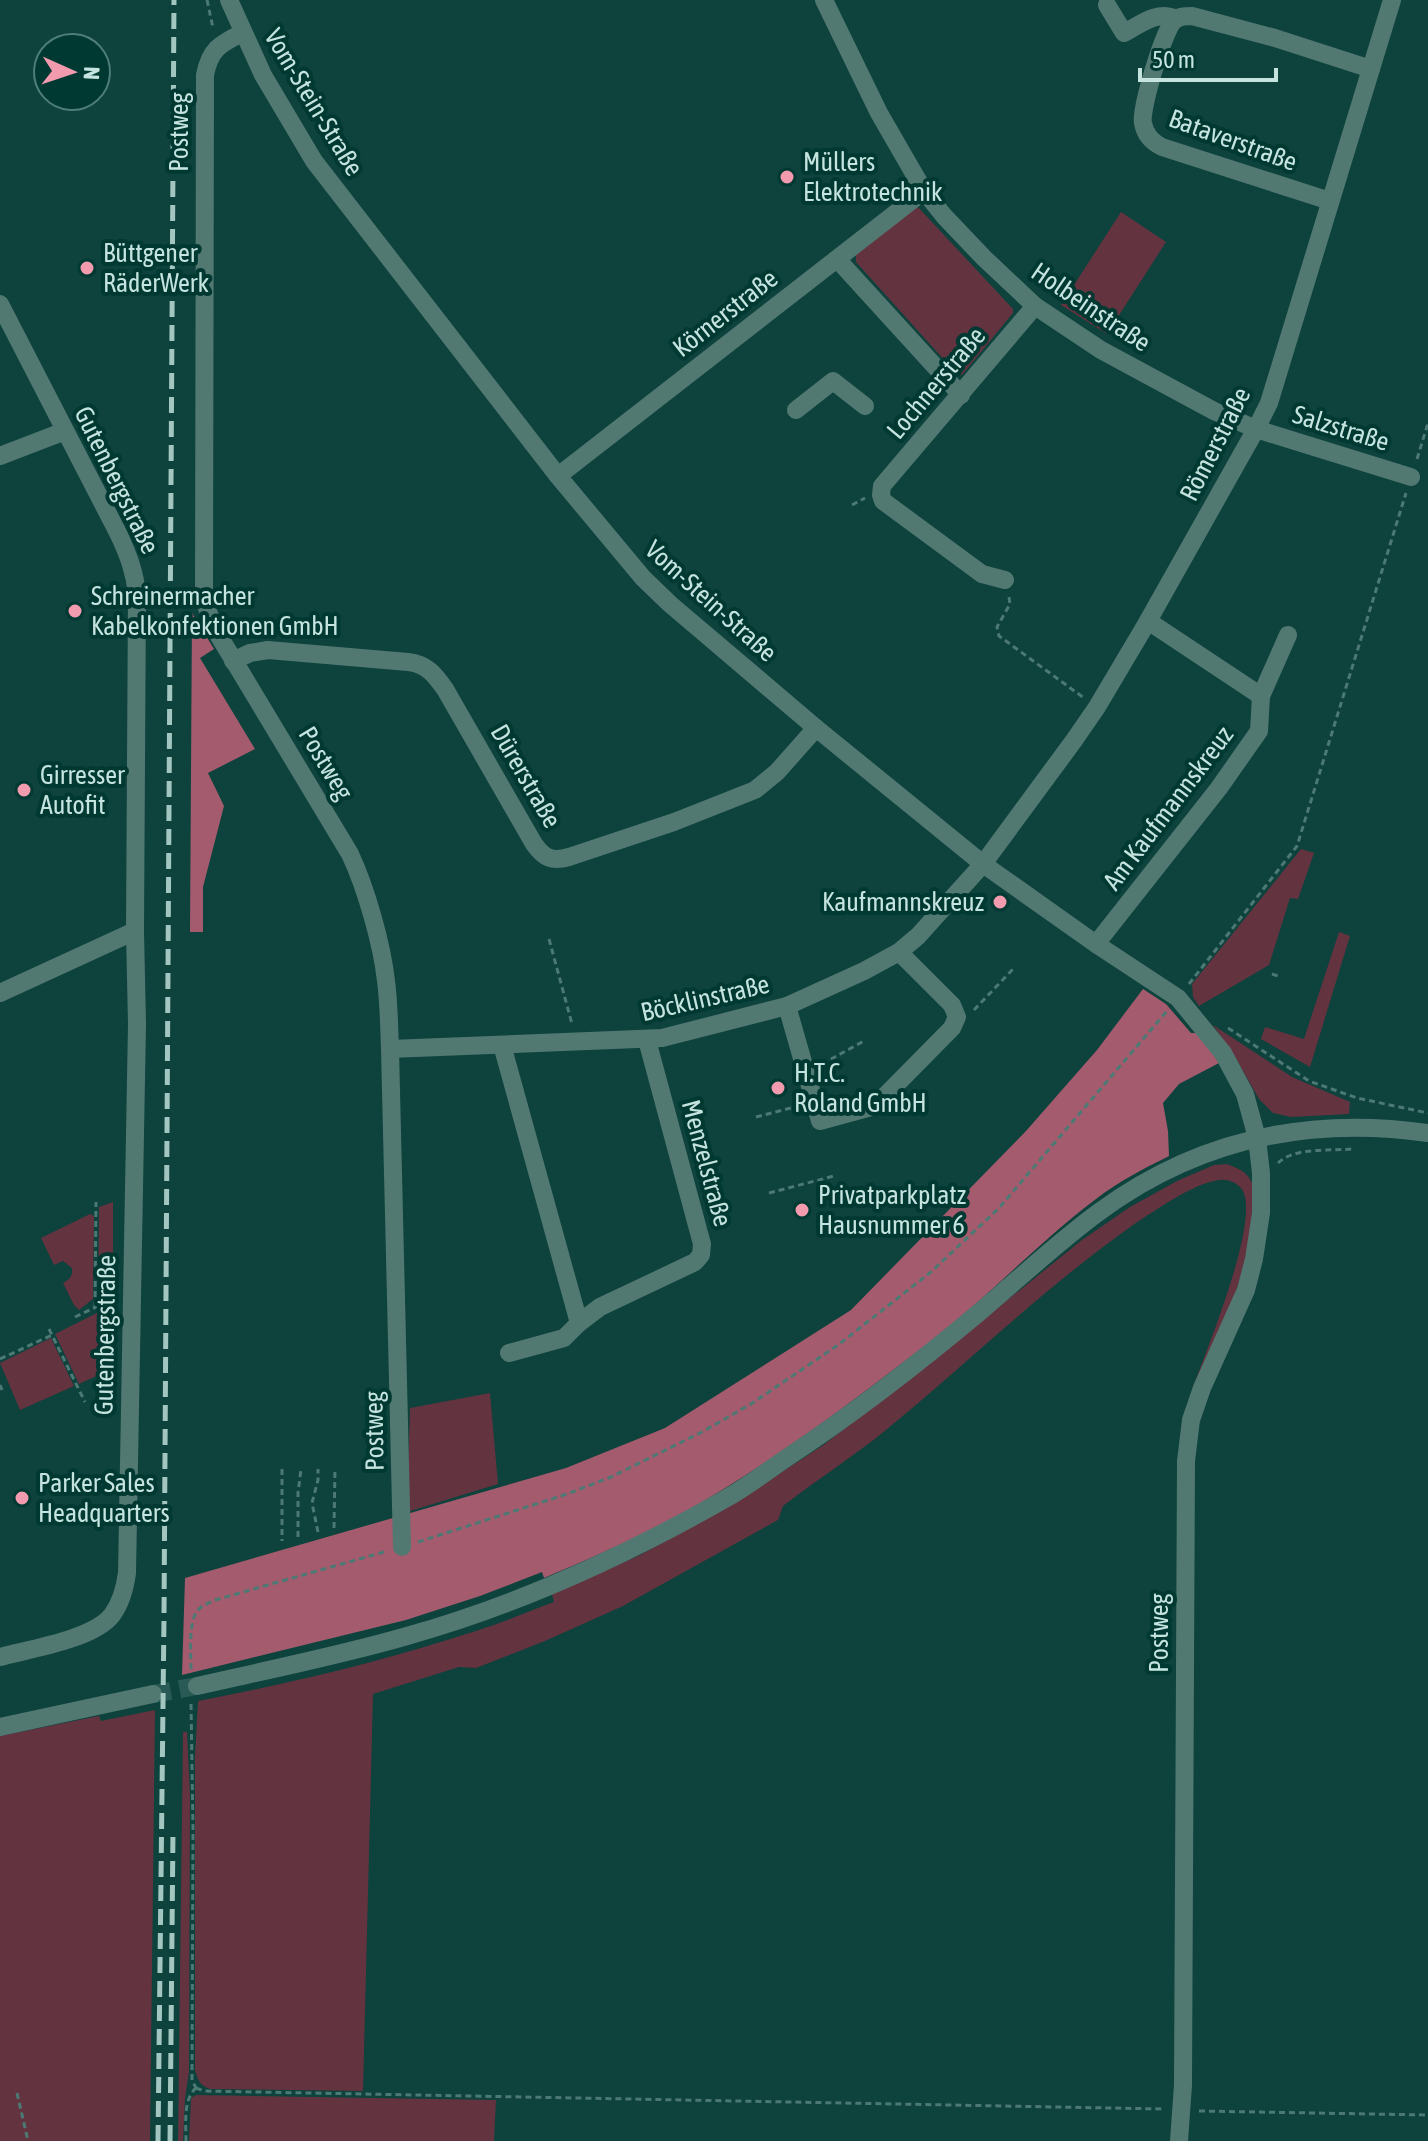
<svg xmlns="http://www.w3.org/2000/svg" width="1428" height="2141" font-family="'Asap Condensed',sans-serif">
<rect width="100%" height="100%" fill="#0d423d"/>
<g fill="#63333f">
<polygon points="917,206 1013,309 1013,313 962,375 956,373 856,262 856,255"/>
<polygon points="1121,212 1166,242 1107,334 1061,305"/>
<polygon points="1301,849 1314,853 1298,899 1290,898 1269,965 1199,1006 1193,997 1192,984"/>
<polygon points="1339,932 1350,936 1310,1067 1261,1039 1265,1027 1304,1039"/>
<polygon points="1213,1025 1292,1077 1350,1102 1349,1114 1291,1117 1273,1113 1259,1099 1235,1057"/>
<path d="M1227,1164C1237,1168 1246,1171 1251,1181C1257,1192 1255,1206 1253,1217C1247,1281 1217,1339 1190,1396C1202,1360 1264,1216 1241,1188C1235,1182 1228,1179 1219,1180C1192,1184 1156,1210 1133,1225C1045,1287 969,1362 886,1430C853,1457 816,1480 783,1506L778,1520L623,1606L545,1641L476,1668L459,1667L373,1694L363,2091L210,2089C200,2085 198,2081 195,2070V1757L198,1701C293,1683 387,1660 479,1630C504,1622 529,1611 554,1602L552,1594L640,1555L733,1504L822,1446L907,1381L1082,1240L1130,1207L1179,1180L1214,1165Z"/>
<polygon points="113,1202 113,1294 98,1300 99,1207"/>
<path d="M90,1214L94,1216L93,1299L79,1310L74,1305L63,1283C70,1279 73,1276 72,1268L63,1261L54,1265L41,1238Z"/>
<polygon points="113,1305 114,1368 79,1384 55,1334"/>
<polygon points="51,1338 74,1386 20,1410 0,1363"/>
<polygon points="490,1393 498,1484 407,1512 410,1408"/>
<polygon points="155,1710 150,2141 0,2141 0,1736 99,1716 101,1721"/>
<polygon points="183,1732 187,1732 190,1795 189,2072 185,2099 183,2141 178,2141"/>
<polygon points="196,2095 496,2100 494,2141 189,2141 191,2098"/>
</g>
<g fill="#a45b6d">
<polygon points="192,613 214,649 200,658 255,749 208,773 224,806 203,887 203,932 190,932"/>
<path d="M1143,989L1166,1004L1191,1033H1199L1219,1063L1179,1084L1163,1103L1168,1131L1169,1156C1143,1169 1118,1182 1096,1199C1039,1242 991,1294 935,1338C852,1402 768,1466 676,1517C633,1540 589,1559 544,1578L542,1572L480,1596L406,1620L182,1675L185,1578L566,1468L665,1428L851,1310L1026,1131L1097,1050Z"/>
</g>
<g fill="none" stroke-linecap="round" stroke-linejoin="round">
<polyline stroke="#295a55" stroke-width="18" stroke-dasharray="18 9" stroke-linecap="butt" points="153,1694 197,1686"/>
<g stroke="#4c7974" stroke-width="3" stroke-dasharray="6 4" stroke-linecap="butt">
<polyline points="207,0 213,28"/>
<polyline points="1417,459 1428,423"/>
<polyline points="852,505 865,498"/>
<polyline points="1009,597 1010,604 997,627 999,636 1084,698"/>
<polyline points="549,939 572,1024"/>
<polyline points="1272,974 1281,977"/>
<polyline points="1189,984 1297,846 1406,493"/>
<polyline points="974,1010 1013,969"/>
<polyline points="1228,1028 1309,1081 1357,1098 1428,1113"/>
<polyline points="822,1064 864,1041"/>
<polyline points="756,1117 799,1106"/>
<path d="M1278,1163C1294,1147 1330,1151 1352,1149V1146"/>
<polyline points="769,1193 834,1176"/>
<polyline points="95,1307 96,1202"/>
<polyline points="75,1317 115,1298"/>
<polyline points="49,1329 85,1402"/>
<polyline points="0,1359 52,1335"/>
<polyline points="0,1385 2,1390"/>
<polyline points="282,1469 282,1541"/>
<polyline points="334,1528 335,1469"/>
<polyline points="318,1532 312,1503 318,1480 318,1469"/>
<polyline points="298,1537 298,1493 301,1469"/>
<polyline points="418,1542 567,1494 611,1477 702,1432 751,1404 838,1345 931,1272 999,1208 1167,1011"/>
<path d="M191,1669C191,1654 188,1621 198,1610C202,1605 209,1603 215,1600L384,1552"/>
<polyline points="191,1704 193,1830 192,2071 192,2080 196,2088"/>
<polyline points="196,2088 204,2091 1163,2109"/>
<polyline points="17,2093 28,2141"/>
<polyline points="1199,2111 1428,2115"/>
<path d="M186,2141C186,2124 183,2099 196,2088"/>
</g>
<g stroke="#527872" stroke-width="18">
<polyline points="229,0 263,75 314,161 558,476 643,578 670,604 816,728 983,864 1096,944 1178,998 1223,1053 1245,1094 1257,1138 1261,1173 1261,1213 1254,1259 1246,1290 1202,1388 1191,1420 1186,1461 1183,2085 1179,2141"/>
<polyline points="824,0 879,113 924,191 944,216 984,258 1035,306 1101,350 1214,411 1256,429 1411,477"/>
<path d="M1107,5L1124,33C1141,24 1157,10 1176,19"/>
<path d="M242,33C220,44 210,49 205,75L204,599L213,626L350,854C366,888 382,944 386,981C389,1003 389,1026 390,1049L402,1547"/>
<path d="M1330,201L1162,147C1152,142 1145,135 1143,123C1140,110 1164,29 1174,21C1179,16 1185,16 1192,16L1275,38L1371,69"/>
<polyline points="837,259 961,395"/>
<path d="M0,304L118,533C128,554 135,572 137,595L135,931L137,1024L127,1573C125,1588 121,1603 112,1615C94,1639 30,1649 0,1657"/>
<polyline points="796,410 833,381 865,406"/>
<polyline points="0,456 65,431"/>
<polyline points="558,476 924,191"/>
<polyline points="1005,580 982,574 883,501 881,495 882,486 1035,306"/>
<polyline points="1148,621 1261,696"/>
<path d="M233,661L250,653L268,650L408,662C427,664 435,675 445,689L534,844C544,858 552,862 569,857L674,822L755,790L777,772L816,728"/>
<polyline points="1096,944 1219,788 1259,731 1261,696 1288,635"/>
<polyline points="0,993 135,931"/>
<polyline points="787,1006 820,1121 875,1106 952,1028 957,1017 952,1005 899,952"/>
<polyline points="502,1045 579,1323 600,1307 695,1262 701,1255 702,1244 647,1040"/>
<polyline points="390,1049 662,1038 787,1006 864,971 899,952 918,936 983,864 1075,739 1097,707 1148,621 1256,429 1269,403 1392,0"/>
<polyline points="509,1353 564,1338 579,1323"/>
<path d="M197,1686C267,1670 338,1656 407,1636C518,1605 625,1556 725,1499C747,1487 767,1471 788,1457C856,1412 920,1362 982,1310C1021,1277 1058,1242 1099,1212C1198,1139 1308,1116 1428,1133"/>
<polyline points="0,1727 153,1694"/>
</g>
<g stroke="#a3c6c1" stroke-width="5" stroke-dasharray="16 8" stroke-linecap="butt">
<polyline points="158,2141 164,1617 174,0"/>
<polyline points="170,2141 173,1829"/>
</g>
</g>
<g fill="#f29aae" stroke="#003832" stroke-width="3">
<circle cx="787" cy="177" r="8"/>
<circle cx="87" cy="268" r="8"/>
<circle cx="75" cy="611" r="8"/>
<circle cx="24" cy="790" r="8"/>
<circle cx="1000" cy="902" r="8"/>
<circle cx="778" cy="1088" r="8"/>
<circle cx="802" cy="1210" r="8"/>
<circle cx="22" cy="1498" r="8"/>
</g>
<g text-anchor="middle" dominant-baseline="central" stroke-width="8" stroke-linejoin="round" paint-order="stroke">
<g font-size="26" fill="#c5e4df" stroke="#003832">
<text transform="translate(314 102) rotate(59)">Vom-Stein-Straße</text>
<text transform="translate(179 132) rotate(-90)">Postweg</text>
<text transform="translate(1233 140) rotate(20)">Bataverstraße</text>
<text transform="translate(1091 307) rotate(34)">Holbeinstraße</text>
<text transform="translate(725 313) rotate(-38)">Körnerstraße</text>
<text transform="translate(936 383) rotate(-50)">Lochnerstraße</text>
<text transform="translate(1341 428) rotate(17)">Salzstraße</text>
<text transform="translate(1215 444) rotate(-63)">Römerstraße</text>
<text transform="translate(117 480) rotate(64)">Gutenbergstraße</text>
<text transform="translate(711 601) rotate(42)">Vom-Stein-Straße</text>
<text transform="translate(326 763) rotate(59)">Postweg</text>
<text transform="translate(526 776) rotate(60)">Dürerstraße</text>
<text transform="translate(1168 808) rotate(-53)">Am Kaufmannskreuz</text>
<text transform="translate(705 998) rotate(-13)">Böcklinstraße</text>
<text transform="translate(707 1163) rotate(75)">Menzelstraße</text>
<text transform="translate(105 1335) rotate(-89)">Gutenbergstraße</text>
<text transform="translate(374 1431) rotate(-91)">Postweg</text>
<text transform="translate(1159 1633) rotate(-90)">Postweg</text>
</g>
<g font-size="26" fill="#c5e4df" stroke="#003832" text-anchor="start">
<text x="803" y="162">Müllers<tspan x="803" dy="30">Elektrotechnik</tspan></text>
<text x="103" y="253">Büttgener<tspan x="103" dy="30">RäderWerk</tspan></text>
<text x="91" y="596">Schreinermacher<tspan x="91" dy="30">Kabelkonfektionen GmbH</tspan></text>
<text x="40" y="775">Girresser<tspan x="40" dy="30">Autofit</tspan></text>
<text x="984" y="902" text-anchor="end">Kaufmannskreuz</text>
<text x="794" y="1073">H.T.C.<tspan x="794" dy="30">Roland GmbH</tspan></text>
<text x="818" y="1195">Privatparkplatz<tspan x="818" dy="30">Hausnummer 6</tspan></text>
<text x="38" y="1483">Parker Sales<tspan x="38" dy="30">Headquarters</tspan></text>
</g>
</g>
<g transform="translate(72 72) rotate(93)"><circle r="38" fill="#003832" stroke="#4f7d77" stroke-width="2"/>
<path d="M0-6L14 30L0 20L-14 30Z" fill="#f29aae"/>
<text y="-12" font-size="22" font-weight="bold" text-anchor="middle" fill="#c5e4df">N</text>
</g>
<path d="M1140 68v12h136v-12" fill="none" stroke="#c5e4df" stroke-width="4"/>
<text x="1152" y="68" font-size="24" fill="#c5e4df" stroke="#003832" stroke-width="6" paint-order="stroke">50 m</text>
</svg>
